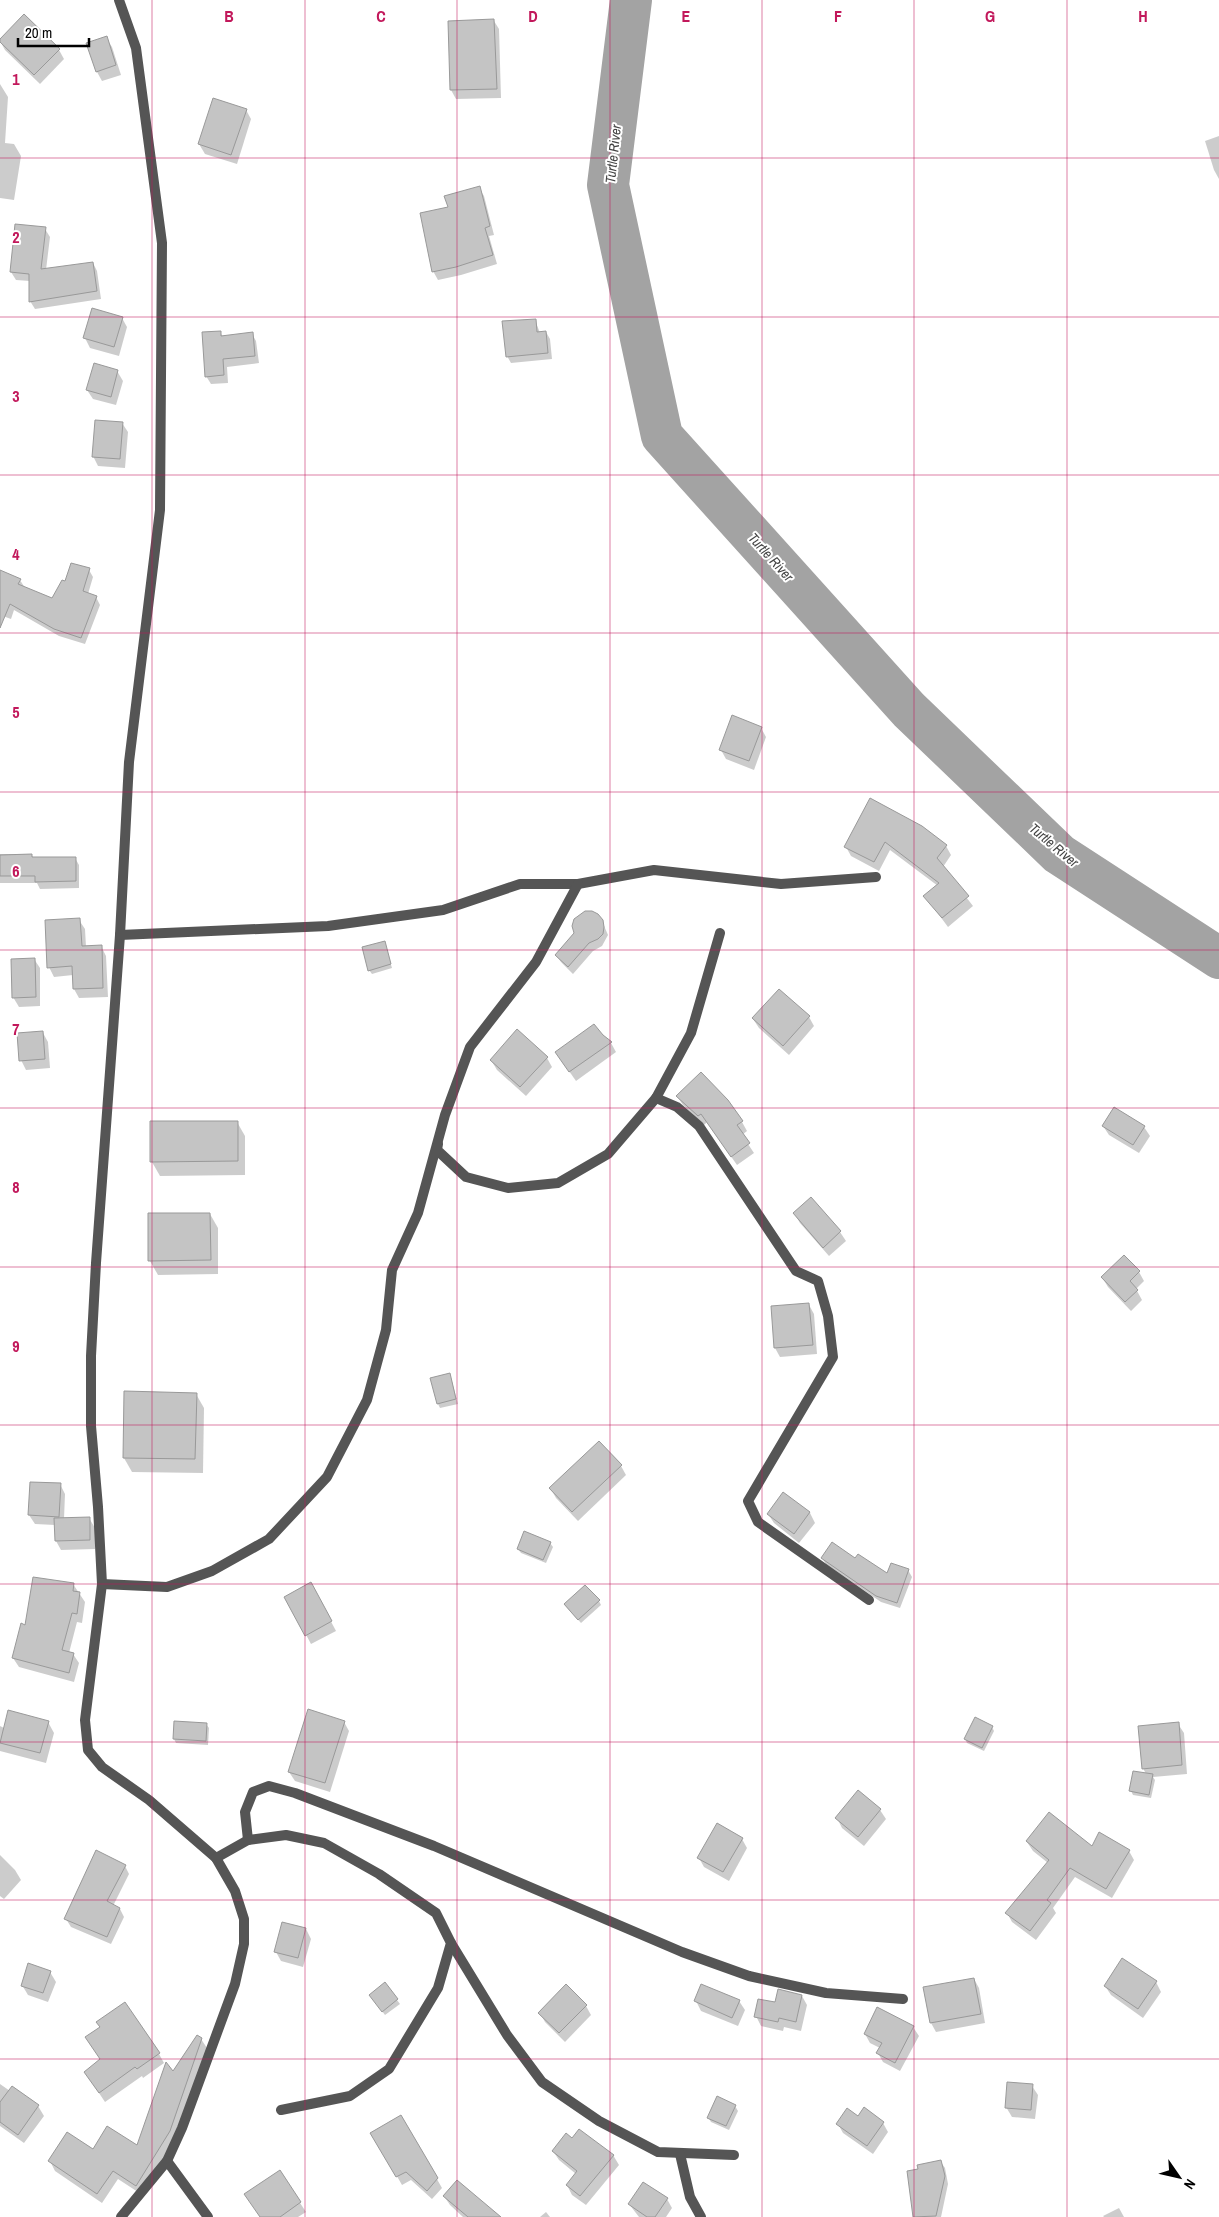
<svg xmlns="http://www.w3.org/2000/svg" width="1219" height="2217" font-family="'Archivo Narrow',sans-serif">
<rect width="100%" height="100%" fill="#fff"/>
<g fill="#0003">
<polygon points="494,21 499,29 501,98 456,99 451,90 449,22"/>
<polygon points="106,38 112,47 121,75 102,81 97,72 88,44"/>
<polygon points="0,41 59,50 64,59 40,84 5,50"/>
<polygon points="0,84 8,97 5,143 14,144 21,156 14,200 0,198"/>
<polygon points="246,110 251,119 237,164 205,154 199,144"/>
<polygon points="1219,136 1219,179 1214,170 1205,141"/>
<polygon points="479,188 484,196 494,235 489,236 497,264 461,275 438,280 433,271 449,208"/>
<polygon points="45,229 50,237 46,270 93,263 97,271 101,299 35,309 30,301 30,281 16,280 11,272"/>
<polygon points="122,318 127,327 119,356 90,348 85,338"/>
<polygon points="535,320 540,333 546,332 550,339 552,359 511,363 507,356"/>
<polygon points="220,332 223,337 252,334 256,341 259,363 227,367 228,383 211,384 206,376"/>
<polygon points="117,371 123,381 116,405 93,399 87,390"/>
<polygon points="122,423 128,432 125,468 98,466 93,456"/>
<polygon points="89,570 93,577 88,594 96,597 100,605 85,644 59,636 14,610 11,619 0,615 0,574 20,580 25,588 53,600 66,583"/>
<polygon points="761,728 766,737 754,770 726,759 721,750"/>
<polygon points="871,800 946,846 951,855 943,867 973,906 948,927 925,896 938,886 890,850 879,871 851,856 846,847"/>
<polygon points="0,854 31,854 34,859 75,858 79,865 79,888 40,889 37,883 0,883"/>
<polygon points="585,912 602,921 608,935 602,946 593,951 573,974 561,962 556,955 575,933 575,920"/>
<polygon points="79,920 85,929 86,947 101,946 106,956 108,997 79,998 74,989 73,975 54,977 49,967"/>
<polygon points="384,942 392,968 372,974 369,970"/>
<polygon points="34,959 40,968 40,1006 19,1007 13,997"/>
<polygon points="809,1017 814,1026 789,1055 759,1028 753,1019"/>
<polygon points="43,1033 48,1042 50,1068 26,1070 21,1060"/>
<polygon points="602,1036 611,1043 616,1052 576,1081 562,1061"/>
<polygon points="547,1058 552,1067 526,1096 497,1070 491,1060"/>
<polygon points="677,1096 742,1122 747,1131 742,1135 754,1153 737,1165 707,1122 704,1125 683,1105"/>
<polygon points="237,1122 245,1136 245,1175 160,1176 152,1162"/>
<polygon points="1103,1126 1144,1127 1150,1136 1139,1153 1109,1135"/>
<polygon points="811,1199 840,1232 846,1241 829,1256 800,1223 794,1213"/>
<polygon points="210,1214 218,1228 218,1274 158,1275 150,1261"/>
<polygon points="1124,1257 1139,1272 1144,1281 1136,1289 1142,1300 1131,1311 1108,1287 1102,1277"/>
<polygon points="809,1305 814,1314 817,1354 780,1357 775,1348"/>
<polygon points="450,1374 458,1404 440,1408 438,1404"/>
<polygon points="196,1394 204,1408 203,1473 132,1472 124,1458"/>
<polygon points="599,1443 621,1466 626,1475 578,1521 556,1498 551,1489"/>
<polygon points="60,1484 65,1494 64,1519 89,1518 95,1528 95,1549 61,1550 56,1541 55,1525 35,1524 29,1515"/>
<polygon points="784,1494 810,1513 815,1523 799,1543 774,1523 768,1514"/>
<polygon points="550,1543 553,1547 546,1563 521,1553 518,1549"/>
<polygon points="822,1558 888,1575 908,1570 912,1577 900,1608 881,1602 826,1564"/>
<polygon points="73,1584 85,1602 82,1623 77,1622 69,1653 73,1654 79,1663 74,1682 19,1667 13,1658 26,1626"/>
<polygon points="316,1593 336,1631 311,1644 286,1597"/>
<polygon points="599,1601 601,1605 581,1623 565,1605"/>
<polygon points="48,1722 54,1733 46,1763 0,1751 0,1726 4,1728"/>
<polygon points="175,1722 206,1724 209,1728 208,1745 176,1743 174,1739"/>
<polygon points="344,1722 349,1731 330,1792 295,1781 289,1772"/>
<polygon points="1178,1724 1184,1733 1187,1774 1153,1777 1155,1780 1151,1798 1133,1795 1131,1791 1146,1774 1143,1768"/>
<polygon points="992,1727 994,1731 984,1751 967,1743 965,1739"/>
<polygon points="880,1810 886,1819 864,1846 842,1828 837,1818"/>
<polygon points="742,1839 747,1848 729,1881 704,1867 699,1858"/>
<polygon points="1027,1842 1129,1851 1134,1860 1112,1898 1075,1877 1053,1908 1056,1913 1036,1940 1012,1922 1007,1913 1048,1863 1033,1851"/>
<polygon points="0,1855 15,1870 21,1880 4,1899 0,1896"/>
<polygon points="125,1866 129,1874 113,1906 120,1909 124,1917 111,1944 71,1927 66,1919"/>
<polygon points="306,1929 311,1939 303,1967 281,1961 276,1952"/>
<polygon points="50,1972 56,1982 48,2002 28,1995 22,1985"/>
<polygon points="974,1979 979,1988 985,2023 936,2032 931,2023 925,1988"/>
<polygon points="1156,1982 1161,1992 1143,2018 1111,1995 1105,1986"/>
<polygon points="385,1984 400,2004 385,2015 373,1999"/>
<polygon points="802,1996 807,2005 801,2031 784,2027 783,2031 761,2026 756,2016 776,2004"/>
<polygon points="696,2001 739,2001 745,2010 738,2026 701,2011"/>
<polygon points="586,2006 591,2015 565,2042 545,2022 540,2013"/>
<polygon points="913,2027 919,2036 900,2071 883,2062 878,2053 880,2048 870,2043 865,2034"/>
<polygon points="201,2039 207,2048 175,2141 141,2194 118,2179 102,2203 55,2171 50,2161 93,2151 138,2147 173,2073"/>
<polygon points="159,2054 164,2063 143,2078 142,2076 105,2102 91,2081"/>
<polygon points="0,2084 10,2091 12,2087 38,2106 44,2116 24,2143 0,2126"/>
<polygon points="1032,2086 1038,2095 1035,2119 1012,2117 1006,2107"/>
<polygon points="735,2106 738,2111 729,2130 711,2122 708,2117"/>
<polygon points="401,2116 442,2188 432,2199 411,2180 402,2185 372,2133"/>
<polygon points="858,2117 883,2123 888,2132 873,2154 843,2133 838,2124"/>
<polygon points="573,2140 600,2145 613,2155 619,2165 586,2205 572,2195 567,2185 576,2174 559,2160 553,2151"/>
<polygon points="940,2161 945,2168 948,2184 941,2217 914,2217 908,2172"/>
<polygon points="279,2171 306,2212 298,2217 260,2217"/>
<polygon points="444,2196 489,2217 463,2217 450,2205"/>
<polygon points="667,2199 672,2208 666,2217 639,2217 629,2204"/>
<polygon points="1119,2208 1124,2217 1104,2217 1103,2216"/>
<polygon points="546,2212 550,2217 540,2217"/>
</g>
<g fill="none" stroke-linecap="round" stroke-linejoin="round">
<polyline stroke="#a3a3a3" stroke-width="42" points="631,0 608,185 662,436 909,710 1059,854 1219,958"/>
</g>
<g fill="#c4c4c4" stroke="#999">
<polygon points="24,14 60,49 34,75 0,42 0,39"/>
<polygon points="494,19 497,89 450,90 448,21"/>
<polygon points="107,36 116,65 96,72 86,43"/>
<polygon points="213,98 247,109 231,155 198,144"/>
<polygon points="480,186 490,226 485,228 493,255 456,267 432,272 420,213 448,207 444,196"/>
<polygon points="15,224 46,227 41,269 93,262 97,291 29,302 29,274 10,272"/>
<polygon points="92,308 123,317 114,347 83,338"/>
<polygon points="536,319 537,332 546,331 548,353 506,357 502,321"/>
<polygon points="221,331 221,336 253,332 255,356 223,359 224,375 205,377 202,332"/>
<polygon points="94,363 118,370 111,397 86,390"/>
<polygon points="95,420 123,422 120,459 92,457"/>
<polygon points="71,563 90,568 83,591 97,596 81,638 54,629 10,604 0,628 0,570 21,579 18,584 52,598 62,580 65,581"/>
<polygon points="732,715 762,727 749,761 719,750"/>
<polygon points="870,798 922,826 947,845 937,858 969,896 942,918 923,896 939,883 885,842 874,862 844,847"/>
<polygon points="32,854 32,857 76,857 76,881 35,882 35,876 0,876 0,855"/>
<polygon points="585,911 592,911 598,914 603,920 604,927 603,934 598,939 589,943 568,967 555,955 574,933 572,926 574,919"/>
<polygon points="80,918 82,946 102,945 103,988 73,989 72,966 47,968 45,920"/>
<polygon points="385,941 391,964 368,971 362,947"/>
<polygon points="35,958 36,997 12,998 11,959"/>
<polygon points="779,989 810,1016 783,1046 752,1018"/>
<polygon points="594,1024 603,1035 612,1042 569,1072 555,1052"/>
<polygon points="517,1029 548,1057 520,1087 490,1060"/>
<polygon points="43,1031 45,1059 19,1061 17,1033"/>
<polygon points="701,1072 728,1100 743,1121 737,1125 750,1143 731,1157 701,1114 698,1116 676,1096"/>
<polygon points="1114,1107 1145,1126 1133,1145 1102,1126"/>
<polygon points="150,1121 238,1121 238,1161 150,1162"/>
<polygon points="811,1197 841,1231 823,1248 793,1213"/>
<polygon points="148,1213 210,1213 211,1260 148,1261"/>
<polygon points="1124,1255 1140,1271 1130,1281 1138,1290 1125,1302 1101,1277"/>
<polygon points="809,1303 813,1345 774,1348 771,1306"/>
<polygon points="450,1373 456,1399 437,1404 430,1378"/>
<polygon points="124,1391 197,1393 195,1459 123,1458"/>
<polygon points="599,1441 622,1465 572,1512 549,1488"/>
<polygon points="30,1482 61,1483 59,1517 28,1515"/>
<polygon points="783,1492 810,1512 794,1534 767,1514"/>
<polygon points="90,1517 90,1540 55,1541 54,1518"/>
<polygon points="524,1531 551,1542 543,1560 517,1549"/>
<polygon points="832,1542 855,1558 858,1554 887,1573 891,1563 909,1569 897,1603 876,1596 821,1558"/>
<polygon points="33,1577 74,1583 73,1591 80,1592 77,1614 72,1613 62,1650 74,1653 69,1673 12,1658 21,1623 25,1625"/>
<polygon points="311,1582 332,1621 305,1636 284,1597"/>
<polygon points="585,1585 600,1600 578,1620 564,1604"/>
<polygon points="308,1709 345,1721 325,1783 288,1772"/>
<polygon points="8,1710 49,1721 40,1753 0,1743"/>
<polygon points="975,1717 993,1726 982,1748 964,1739"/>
<polygon points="174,1721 207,1723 206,1741 173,1739"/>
<polygon points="1179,1722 1182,1765 1142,1769 1138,1726"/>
<polygon points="1133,1771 1153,1774 1149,1795 1129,1791"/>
<polygon points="858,1790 881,1809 858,1837 835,1818"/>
<polygon points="1049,1812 1092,1846 1099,1832 1130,1850 1106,1889 1070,1868 1047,1900 1051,1903 1030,1931 1005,1913 1049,1860 1026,1841"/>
<polygon points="717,1823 743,1838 723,1872 697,1858"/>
<polygon points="96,1850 126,1865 107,1901 120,1908 107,1937 64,1919"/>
<polygon points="282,1922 306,1928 298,1958 274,1952"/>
<polygon points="1122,1958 1157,1981 1138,2009 1104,1986"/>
<polygon points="28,1963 51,1971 43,1993 21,1986"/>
<polygon points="974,1978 981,2014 930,2023 923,1987"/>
<polygon points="385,1982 398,1999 382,2012 369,1995"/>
<polygon points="566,1984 587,2005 559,2033 538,2013"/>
<polygon points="701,1984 740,2000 732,2018 694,2001"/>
<polygon points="778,1989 802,1995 796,2022 779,2018 778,2022 754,2017 758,1999 775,2002"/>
<polygon points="125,2002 160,2053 137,2069 135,2067 99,2093 84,2072 100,2059 85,2037 100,2027 96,2022"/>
<polygon points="877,2007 914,2026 895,2063 876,2053 882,2043 864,2034"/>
<polygon points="197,2035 202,2038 170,2131 136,2186 113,2171 97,2194 48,2161 67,2132 93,2149 107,2126 137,2145 166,2062 173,2071"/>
<polygon points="1007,2082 1033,2084 1031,2110 1005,2108"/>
<polygon points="12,2086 39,2105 18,2135 0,2122 0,2102"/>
<polygon points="717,2096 736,2105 726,2126 707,2118"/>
<polygon points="864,2107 884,2122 867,2146 836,2124 847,2108 858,2116"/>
<polygon points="401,2115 438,2178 427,2191 406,2172 396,2177 370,2133"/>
<polygon points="579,2129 614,2155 580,2196 566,2185 577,2171 552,2151 566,2133 572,2138"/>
<polygon points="941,2160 945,2176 936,2216 913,2217 907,2171 918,2169 917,2165"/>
<polygon points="280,2170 301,2202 280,2217 260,2217 244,2194"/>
<polygon points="457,2180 501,2217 468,2217 443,2196"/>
<polygon points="643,2182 668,2198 655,2217 647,2217 628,2204"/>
</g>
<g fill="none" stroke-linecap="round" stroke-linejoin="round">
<g stroke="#555" stroke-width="10">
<polyline points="119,0 136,48 162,243 160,510 129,762 120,935 96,1263 91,1356 91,1426 98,1507 102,1584 85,1720 88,1750 102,1767 149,1800 216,1858 235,1891 244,1919 244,1944 235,1984 182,2128 167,2161 121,2217"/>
<polyline points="120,935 328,926 443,910 520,884 578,884 654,870 781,884 876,877"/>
<polyline points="656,1098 677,1107 699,1126 796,1271 818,1281 828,1316 833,1357 748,1501 758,1522 869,1600"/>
<polyline points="438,1144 437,1150 466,1177 508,1188 558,1183 608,1154 656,1098 691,1033 720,933"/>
<polyline points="102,1584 167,1587 212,1571 269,1539 327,1477 367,1400 386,1330 392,1270 418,1213 445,1115 470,1047 536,962 578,884"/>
<polyline points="248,1840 245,1812 253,1792 269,1786 295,1793 434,1846 682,1952 749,1976 826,1993 903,1999"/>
<polyline points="216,1858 248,1840 286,1835 324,1843 379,1874 436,1913 451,1943 438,1988 389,2069 350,2096 281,2110"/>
<polyline points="451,1943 507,2035 542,2082 599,2121 658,2152 734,2155"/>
<polyline points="680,2154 690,2197 701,2217"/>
<polyline points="167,2161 208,2217"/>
</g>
</g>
<path fill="none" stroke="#c2185b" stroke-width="1" stroke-opacity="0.55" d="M152,0V2217M305,0V2217M457,0V2217M610,0V2217M762,0V2217M914,0V2217M1067,0V2217M0,158H1219M0,317H1219M0,475H1219M0,633H1219M0,792H1219M0,950H1219M0,1108H1219M0,1267H1219M0,1425H1219M0,1584H1219M0,1742H1219M0,1900H1219M0,2059H1219"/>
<g text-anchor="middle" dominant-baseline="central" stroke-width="4" stroke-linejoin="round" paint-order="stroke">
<g font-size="14" font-style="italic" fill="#444" stroke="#fff">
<text transform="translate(613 154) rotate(-84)">Turtle River</text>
<text transform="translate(771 557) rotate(48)">Turtle River</text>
<text transform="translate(1054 845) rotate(40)">Turtle River</text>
</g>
</g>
<g font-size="16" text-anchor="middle" font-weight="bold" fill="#c2185b" stroke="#fff" stroke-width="4" stroke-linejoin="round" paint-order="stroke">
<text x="229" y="22">B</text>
<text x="381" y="22">C</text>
<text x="533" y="22">D</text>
<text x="686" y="22">E</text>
<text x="838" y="22">F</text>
<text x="990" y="22">G</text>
<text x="1143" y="22">H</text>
<text x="16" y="85">1</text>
<text x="16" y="243">2</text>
<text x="16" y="402">3</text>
<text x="16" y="560">4</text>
<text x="16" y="718">5</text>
<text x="16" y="877">6</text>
<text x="16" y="1035">7</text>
<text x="16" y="1193">8</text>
<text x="16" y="1352">9</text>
</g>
<g transform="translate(1179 2177) rotate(124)" stroke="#ffffff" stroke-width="4" paint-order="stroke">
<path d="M0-4L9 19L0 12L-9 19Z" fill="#000000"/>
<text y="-8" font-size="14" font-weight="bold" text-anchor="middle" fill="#000000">N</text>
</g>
<path d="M18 38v8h71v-8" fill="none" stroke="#000000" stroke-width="2.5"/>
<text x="25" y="38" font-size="15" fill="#000000" stroke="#ffffff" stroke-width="4" paint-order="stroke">20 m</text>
</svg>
